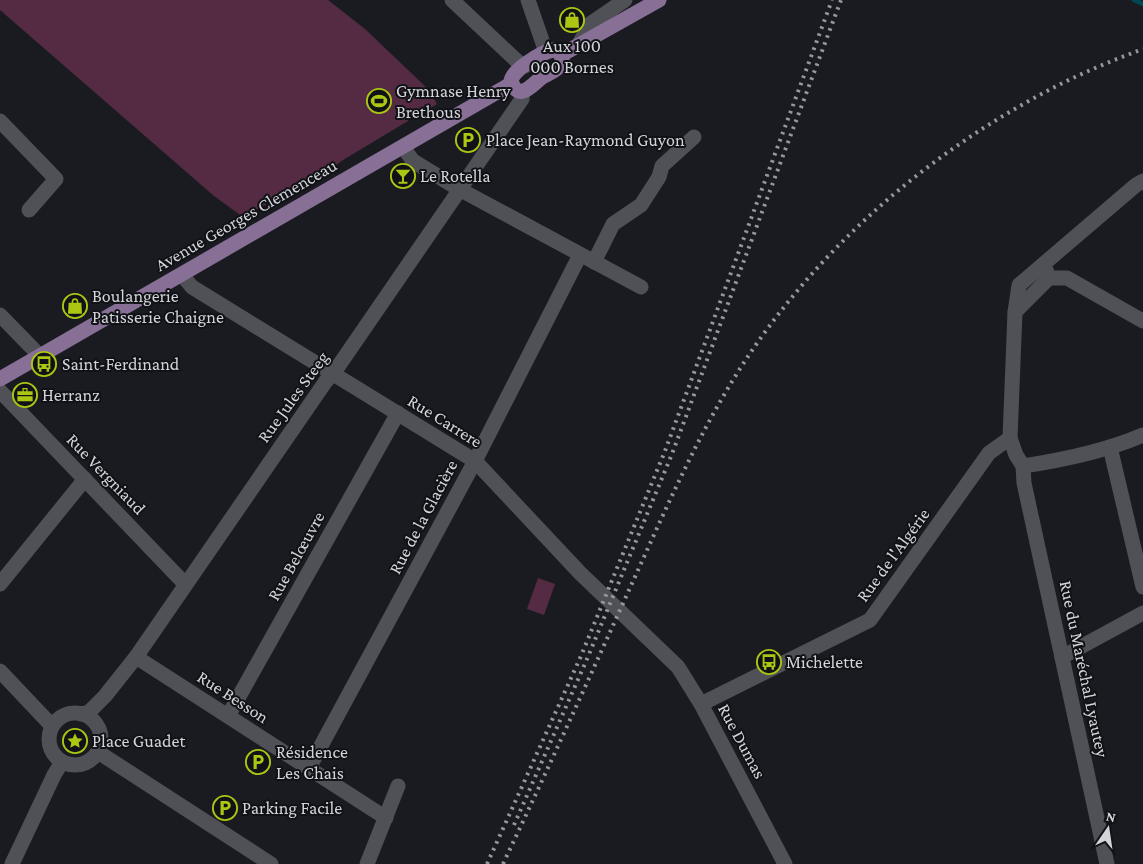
<svg xmlns="http://www.w3.org/2000/svg" width="1143" height="864" font-family="'Crimson Pro',serif">
<rect width="100%" height="100%" fill="#1a1b20"/>
<g fill="#552b43">
<polygon points="0,0 328,0 365,29 428,89 437,104 421,114 419,111 407,118 408,121 343,160 329,170 243,217 214,196 0,10"/>
<polygon points="538,578 555,584 544,615 527,609"/>
</g>
<g fill="none" stroke-linecap="round" stroke-linejoin="round">
<polyline stroke="#004755" stroke-width="4.5" points="1134,0 1143,4"/>
<g stroke="#505057" stroke-width="15">
<polyline points="452,0 518,62 525,66"/>
<polyline points="528,0 546,52"/>
<polyline points="579,44 590,24 625,0"/>
<polyline points="0,121 56,179 29,210"/>
<polyline points="403,147 413,161 459,189 641,287"/>
<polyline points="594,262 613,224 641,205 659,177 662,166 694,137"/>
<polyline points="182,275 192,287 475,461 580,573 678,667 701,704 785,864"/>
<polyline points="1049,278 1067,278 1143,321"/>
<polyline points="1015,312 1049,278 1046,270"/>
<polyline points="0,315 40,356"/>
<polyline points="0,391 185,584"/>
<polyline points="1110,447 1143,587"/>
<path d="M1023,466C1063,460 1106,451 1143,435"/>
<polyline points="0,584 85,479"/>
<polyline points="136,657 386,818"/>
<polyline points="1062,657 1143,613"/>
<polyline points="0,671 52,726"/>
<polyline points="701,704 870,620 989,453 1010,438"/>
<circle cx="75" cy="739" r="26"/>
<polyline points="81,714 89,712 105,696 136,657 326,381 333,374 522,99 523,91"/>
<polyline points="228,716 398,413"/>
<polyline points="98,752 271,864"/>
<polyline points="309,768 475,461 580,255"/>
<polyline points="12,864 54,775 62,762"/>
<polyline points="367,864 398,786"/>
<polyline points="1107,864 1024,483 1023,466 1016,455 1010,438 1015,312 1019,285 1136,185 1143,181"/>
</g>
<g stroke="#876f96" stroke-width="15">
<path d="M553,50C557,51 561,53 562,57C564,69 548,73 541,78C531,86 519,102 511,81C512,70 542,52 553,50Z"/>
<polyline points="561,55 659,0"/>
<polyline points="0,379 511,84"/>
</g>
<g stroke="#97989d" stroke-width="4" stroke-dasharray="2.5 5" stroke-linecap="butt">
<polyline points="514,825 587,659 672,454 841,0"/>
<polyline points="487,864 581,656 665,451 832,0"/>
<path d="M503,864C546,773 588,681 629,590C670,500 709,407 768,328C841,229 940,147 1049,90C1079,74 1111,61 1143,49"/>
</g>
</g>
<defs>
<symbol id="shop-ring" viewBox="-11 -11 22 22"><circle r="9.5" fill="#111217" stroke="#acc612" stroke-width="1.5"/><path d="M-5-2.5h2.3a2.7 3.5 0 0 1 5.4 0H5L5.5 6h-11ZM-1.5-2.5h3a1.5 2.3 0 0 0-3 0Z" fill="#acc612"/></symbol>
<symbol id="stadium-ring" viewBox="-11 -11 22 22"><circle r="9.5" fill="#111217" stroke="#acc612" stroke-width="1.5"/><path d="M0-5a6.5 5 0 1 0 0 10a6.5 5 0 1 0 0-10ZM-3.5-1.8h7v3.6h-7Z" fill="#acc612"/></symbol>
<symbol id="parking-ring" viewBox="-11 -11 22 22"><circle r="9.5" fill="#111217" stroke="#acc612" stroke-width="1.5"/><path d="M-3.5-5.5H1a3.5 3.5 0 0 1 0 7H-1V5.5H-3.5ZM-1-3.4V-.6H.8a1.4 1.4 0 0 0 0-2.8Z" fill="#acc612"/></symbol>
<symbol id="bar-ring" viewBox="-11 -11 22 22"><circle r="9.5" fill="#111217" stroke="#acc612" stroke-width="1.5"/><path d="M-6-5H6L.8 .8V4.5H3.5V6h-7V4.5H-.8V.8Z" fill="#acc612"/></symbol>
<symbol id="bus-ring" viewBox="-11 -11 22 22"><circle r="9.5" fill="#111217" stroke="#acc612" stroke-width="1.5"/><path d="M-5-6H5V4H4V6H2V4H-2V6H-4V4H-5ZM-3.5-4V0h7V-4ZM-3.5 1.2v1.5H-2V1.2ZM2 1.2v1.5H3.5V1.2Z" fill="#acc612"/></symbol>
<symbol id="office-ring" viewBox="-11 -11 22 22"><circle r="9.5" fill="#111217" stroke="#acc612" stroke-width="1.5"/><path d="M-6-3h4V-5.5h4V-3h4V5H-6ZM-1-4.5V-3h2v-1.5ZM-6 0V1H6V0Z" fill="#acc612"/></symbol>
<symbol id="sight-ring" viewBox="-11 -11 22 22"><circle r="9.5" fill="#111217" stroke="#acc612" stroke-width="1.5"/><path d="M0-6L1.8-2.2L6-1.7L2.9 1.2L3.7 5.4L0 3.3L-3.7 5.4L-2.9 1.2L-6-1.7L-1.8-2.2Z" fill="#acc612"/></symbol>
</defs>
<g fill-rule="evenodd">
<use href="#shop-ring" x="558" y="6" width="28" height="28"/>
<use href="#stadium-ring" x="365" y="87" width="28" height="28"/>
<use href="#parking-ring" x="454" y="126" width="28" height="28"/>
<use href="#bar-ring" x="389" y="162" width="28" height="28"/>
<use href="#shop-ring" x="61" y="292" width="28" height="28"/>
<use href="#bus-ring" x="30" y="350" width="28" height="28"/>
<use href="#office-ring" x="11" y="381" width="28" height="28"/>
<use href="#bus-ring" x="755" y="648" width="28" height="28"/>
<use href="#sight-ring" x="61" y="727" width="28" height="28"/>
<use href="#parking-ring" x="244" y="748" width="28" height="28"/>
<use href="#parking-ring" x="211" y="794" width="28" height="28"/>
</g>
<g text-anchor="middle" dominant-baseline="central" stroke-width="4" stroke-linejoin="round" paint-order="stroke">
<g font-size="18" fill="#d3d4d8" stroke="#111217" text-anchor="start">
<text x="572" y="46" text-anchor="middle">Aux 100<tspan x="572" dy="21">000 Bornes</tspan></text>
<text x="396" y="91">Gymnase Henry<tspan x="396" dy="21">Brethous</tspan></text>
<text x="486" y="140">Place Jean-Raymond Guyon</text>
<text x="420" y="176">Le Rotella</text>
<text x="92" y="296">Boulangerie<tspan x="92" dy="21">Patisserie Chaigne</tspan></text>
<text x="62" y="364">Saint-Ferdinand</text>
<text x="42" y="395">Herranz</text>
<text x="786" y="662">Michelette</text>
<text x="92" y="741">Place Guadet</text>
<text x="276" y="752">Résidence<tspan x="276" dy="21">Les Chais</tspan></text>
<text x="242" y="808">Parking Facile</text>
</g>
<g font-size="18" fill="#d3d4d8" stroke="#111217">
<text transform="translate(246 215) rotate(-30)">Avenue Georges Clemenceau</text>
<text transform="translate(293 397) rotate(-54)">Rue Jules Steeg</text>
<text transform="translate(445 421) rotate(32)">Rue Carrere</text>
<text transform="translate(106 474) rotate(46)">Rue Vergniaud</text>
<text transform="translate(423 517) rotate(-62)">Rue de la Glacière</text>
<text transform="translate(893 555) rotate(-54)">Rue de l'Algérie</text>
<text transform="translate(296 556) rotate(-61)">Rue Belœuvre</text>
<text transform="translate(1084 669) rotate(78)">Rue du Maréchal Lyautey</text>
<text transform="translate(233 697) rotate(33)">Rue Besson</text>
<text transform="translate(742 741) rotate(62)">Rue Dumas</text>
</g>
</g>
<g transform="translate(1108 829) rotate(13)" stroke="#111217" stroke-width="4" paint-order="stroke">
<path d="M0-4L9 19L0 12L-9 19Z" fill="#d3d4d8"/>
<text y="-8" font-size="14" font-weight="bold" text-anchor="middle" fill="#d3d4d8">N</text>
</g>
</svg>
